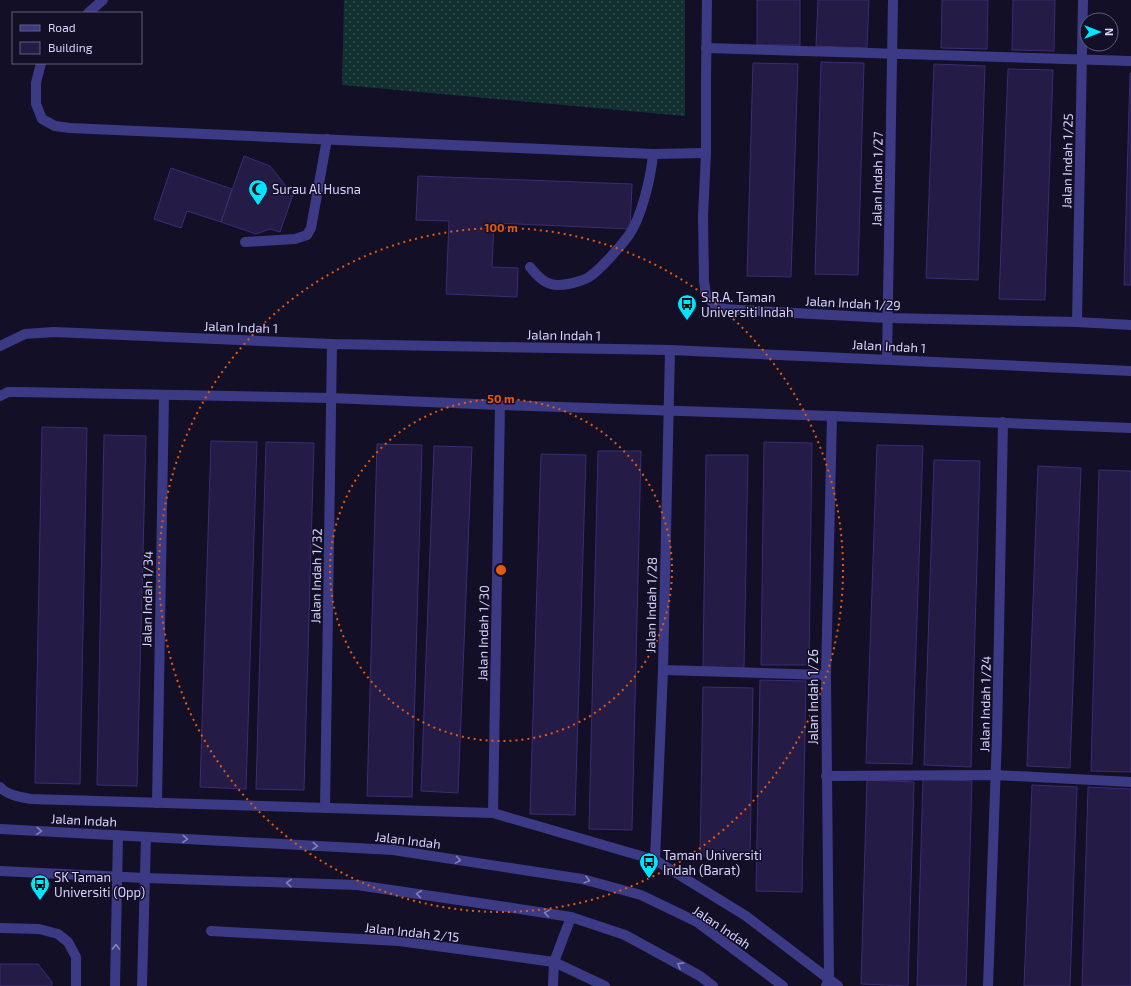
<svg xmlns="http://www.w3.org/2000/svg" width="1131" height="986" font-family="'Exo 2',sans-serif">
<defs>
<pattern id="grass-dots" width="8" height="8" patternUnits="userSpaceOnUse"><rect width="8" height="8" fill="#12302f"/><path d="M2 2h.1M6 6h.1" fill="none" stroke="#344d4e" stroke-width="1.8" stroke-linecap="round"/></pattern>
</defs>
<rect width="100%" height="100%" fill="#130f26"/>
<polygon fill="url(#grass-dots)" points="344,0 685,0 685,116 342,85"/>
<g fill="#241b47" stroke="#3b2d73">
<rect x="757" y="0" width="43" height="45"/>
<polygon points="818,0 869,0 867,48 816,46"/>
<polygon points="942,0 988,0 987,49 941,48"/>
<polygon points="1013,0 1055,0 1054,51 1012,50"/>
<polygon points="821,62 864,63 858,275 815,274"/>
<polygon points="753,63 798,64 791,277 747,276"/>
<polygon points="934,64 985,66 978,280 926,278"/>
<polygon points="1008,69 1053,70 1045,300 999,299"/>
<polygon points="1130,73 1131,73 1131,285 1124,285"/>
<polygon points="244,156 270,166 286,186 295,189 280,232 270,229 256,234 221,222"/>
<polygon points="171,168 232,189 221,222 187,211 181,228 154,219"/>
<polygon points="418,176 632,184 630,229 494,223 492,267 518,268 517,297 446,294 449,221 416,220"/>
<polygon points="42,427 87,428 80,784 35,783"/>
<polygon points="104,435 146,436 137,786 97,785"/>
<polygon points="211,441 257,442 246,789 200,787"/>
<polygon points="266,442 314,443 304,790 256,789"/>
<polygon points="764,442 812,443 809,665 761,665"/>
<polygon points="377,444 422,445 412,797 367,796"/>
<polygon points="877,445 923,446 912,764 866,763"/>
<polygon points="434,446 472,447 458,793 421,791"/>
<polygon points="598,451 641,451 632,830 589,829"/>
<polygon points="541,454 586,455 575,815 530,814"/>
<polygon points="706,455 748,455 744,668 703,667"/>
<polygon points="934,460 980,461 971,767 924,765"/>
<polygon points="1038,466 1081,468 1070,768 1027,766"/>
<polygon points="1099,470 1131,471 1131,772 1091,771"/>
<polygon points="760,680 806,681 802,892 756,891"/>
<polygon points="703,687 753,688 750,857 700,856"/>
<polygon points="923,779 972,781 966,986 917,986"/>
<polygon points="867,780 914,782 908,986 861,984"/>
<polygon points="1032,785 1077,787 1070,986 1024,986"/>
<polygon points="1088,787 1131,789 1131,986 1082,986"/>
<polygon points="0,964 38,964 52,982 52,986 0,986"/>
</g>
<g fill="none" stroke-linecap="round" stroke-linejoin="round">
<g stroke="#3d3a85" stroke-width="10">
<polyline points="88,13 103,0"/>
<polyline points="706,48 1131,61"/>
<polyline points="41,63 36,83 36,104 42,119 55,126 70,128 653,154 706,153"/>
<polyline points="245,242 295,239 307,235 311,228 327,139"/>
<path d="M530,267C535,273 542,282 551,284C560,287 581,282 589,277C601,269 620,247 629,235C642,216 651,177 653,154"/>
<polyline points="663,670 826,675"/>
<polyline points="826,776 996,775 1131,782"/>
</g>
<g stroke="#3d3a85" stroke-width="10">
<polyline points="707,0 706,80 706,153 703,216 704,281 706,295 714,305 725,309 739,310 887,318 1077,322 1131,325"/>
<polyline points="1077,322 1083,0"/>
<polyline points="887,359 893,0"/>
<polyline points="0,396 8,392 18,392 331,398 500,405 832,416 1131,428"/>
<path d="M0,787C7,795 20,797 31,799L493,813L655,860L746,916L838,986"/>
<polyline points="157,803 164,395"/>
<polyline points="325,808 332,344"/>
<polyline points="493,813 500,405"/>
<polyline points="655,860 663,670 670,350"/>
<polyline points="0,928 39,929 58,934 68,942 76,957 76,986"/>
<polyline points="211,931 399,941 554,962 605,986"/>
<polyline points="553,986 554,962 571,917"/>
<polyline points="826,986 829,978 826,675 832,416"/>
<polyline points="988,986 997,736 1003,422"/>
</g>
<g stroke="#3d3a85" stroke-width="10">
<polyline points="0,346 25,334 54,332 332,344 670,350 1131,371"/>
<polyline points="0,829 393,850 582,879 641,895 697,922 783,986"/>
<polyline points="0,871 146,878 357,885 506,907 571,917 625,935 700,976 713,986"/>
<polyline points="115,986 118,835"/>
<polyline points="142,986 146,837"/>
</g>
</g>
<defs><path id="oneway-chevron" d="M-2-3.5L2.5 0L-2 3.5" fill="none" stroke-width="1.6" stroke-linecap="round" stroke-linejoin="round"/></defs>
<g stroke="#837fbc">
<use href="#oneway-chevron" transform="translate(39 831) rotate(3)"/>
<use href="#oneway-chevron" transform="translate(185 839) rotate(3)"/>
<use href="#oneway-chevron" transform="translate(315 846) rotate(3)"/>
<use href="#oneway-chevron" transform="translate(458 860) rotate(9)"/>
<use href="#oneway-chevron" transform="translate(587 880) rotate(15)"/>
<use href="#oneway-chevron" transform="translate(289 883) rotate(-178)"/>
<use href="#oneway-chevron" transform="translate(419 894) rotate(-172)"/>
<use href="#oneway-chevron" transform="translate(547 913) rotate(-171)"/>
<use href="#oneway-chevron" transform="translate(116 947) rotate(-88)"/>
<use href="#oneway-chevron" transform="translate(680 965) rotate(-151)"/>
</g>
<g fill="none" stroke="#e8590c" stroke-width="2" stroke-dasharray="2 4">
<circle cx="501" cy="570" r="171"/>
<circle cx="501" cy="570" r="342"/>
</g>
<defs>
<symbol id="mosque-pin" viewBox="-11 -11 22 30"><path d="M0 17L-7.5 6A9.5 9.5 0 1 1 7.5 6Z" fill="#00e5ff" stroke="#130f26"/><path d="M3.5-4.9A6 6 0 1 0 3.5 4.9A5 5 0 1 1 3.5-4.9Z" fill="#111"/></symbol>
<symbol id="bus-pin" viewBox="-11 -11 22 30"><path d="M0 17L-7.5 6A9.5 9.5 0 1 1 7.5 6Z" fill="#00e5ff" stroke="#130f26"/><path d="M-5-6H5V4H4V6H2V4H-2V6H-4V4H-5ZM-3.5-4V0h7V-4ZM-3.5 1.2v1.5H-2V1.2ZM2 1.2v1.5H3.5V1.2Z" fill="#111"/></symbol>
</defs>
<g fill-rule="evenodd">
<use href="#mosque-pin" x="247" y="178" width="22" height="30"/>
<use href="#bus-pin" x="676" y="293" width="22" height="30"/>
<use href="#bus-pin" x="638" y="851" width="22" height="30"/>
<use href="#bus-pin" x="29" y="873" width="22" height="30"/>
</g>
<g text-anchor="middle" dominant-baseline="central" stroke-width="3" stroke-linejoin="round" paint-order="stroke">
<g font-size="13" fill="#d9d4ff" stroke="#130f26">
<text transform="translate(1067 161) rotate(-89)">Jalan Indah 1/25</text>
<text transform="translate(877 179) rotate(-89)">Jalan Indah 1/27</text>
<text transform="translate(853 303) rotate(3)">Jalan Indah 1/29</text>
<text transform="translate(241 327) rotate(2)">Jalan Indah 1</text>
<text transform="translate(564 335) rotate(1)">Jalan Indah 1</text>
<text transform="translate(889 346) rotate(3)">Jalan Indah 1</text>
<text transform="translate(316 576) rotate(-89)">Jalan Indah 1/32</text>
<text transform="translate(147 599) rotate(-89)">Jalan Indah 1/34</text>
<text transform="translate(651 605) rotate(-89)">Jalan Indah 1/28</text>
<text transform="translate(483 633) rotate(-89)">Jalan Indah 1/30</text>
<text transform="translate(813 697) rotate(-90)">Jalan Indah 1/26</text>
<text transform="translate(985 704) rotate(-89)">Jalan Indah 1/24</text>
<text transform="translate(84 820) rotate(3)">Jalan Indah</text>
<text transform="translate(408 840) rotate(7)">Jalan Indah</text>
<text transform="translate(722 927) rotate(34)">Jalan Indah</text>
<text transform="translate(412 932) rotate(6)">Jalan Indah 2/15</text>
</g>
<g font-size="13" fill="#d9d4ff" stroke="#130f26" text-anchor="start">
<text x="272" y="189">Surau Al Husna</text>
<text x="701" y="297">S.R.A. Taman<tspan x="701" dy="15">Universiti Indah</tspan></text>
<text x="663" y="855">Taman Universiti<tspan x="663" dy="15">Indah (Barat)</tspan></text>
<text x="54" y="877">SK Taman<tspan x="54" dy="15">Universiti (Opp)</tspan></text>
</g>
</g>
<circle cx="501" cy="570" r="6" fill="#e8590c" stroke="#130f26" stroke-width="2"/>
<g font-size="12" text-anchor="middle" font-weight="bold" fill="#e8590c" stroke="#130f26" stroke-width="3" stroke-linejoin="round" paint-order="stroke">
<text x="501" y="232">100 m</text>
<text x="501" y="403">50 m</text>
</g>
<rect x="12" y="12" width="130" height="52" fill="#130f26" stroke="#625e7d"/>
<rect x="20" y="25" width="20" height="6" fill="#3d3a85" stroke="#625e7d"/>
<text x="48" y="32" font-size="12" fill="#d9d4ff">Road</text>
<rect x="20" y="42" width="20" height="12" fill="#241b47" stroke="#625e7d"/>
<text x="48" y="52" font-size="12" fill="#d9d4ff">Building</text>
<g transform="translate(1099 32) rotate(90)"><circle r="19" fill="#130f26" stroke="#625e7d"/>
<path d="M0-3L7 15L0 10L-7 15Z" fill="#00e5ff"/>
<text y="-6" font-size="11" font-weight="bold" text-anchor="middle" fill="#d9d4ff">N</text>
</g>
</svg>
